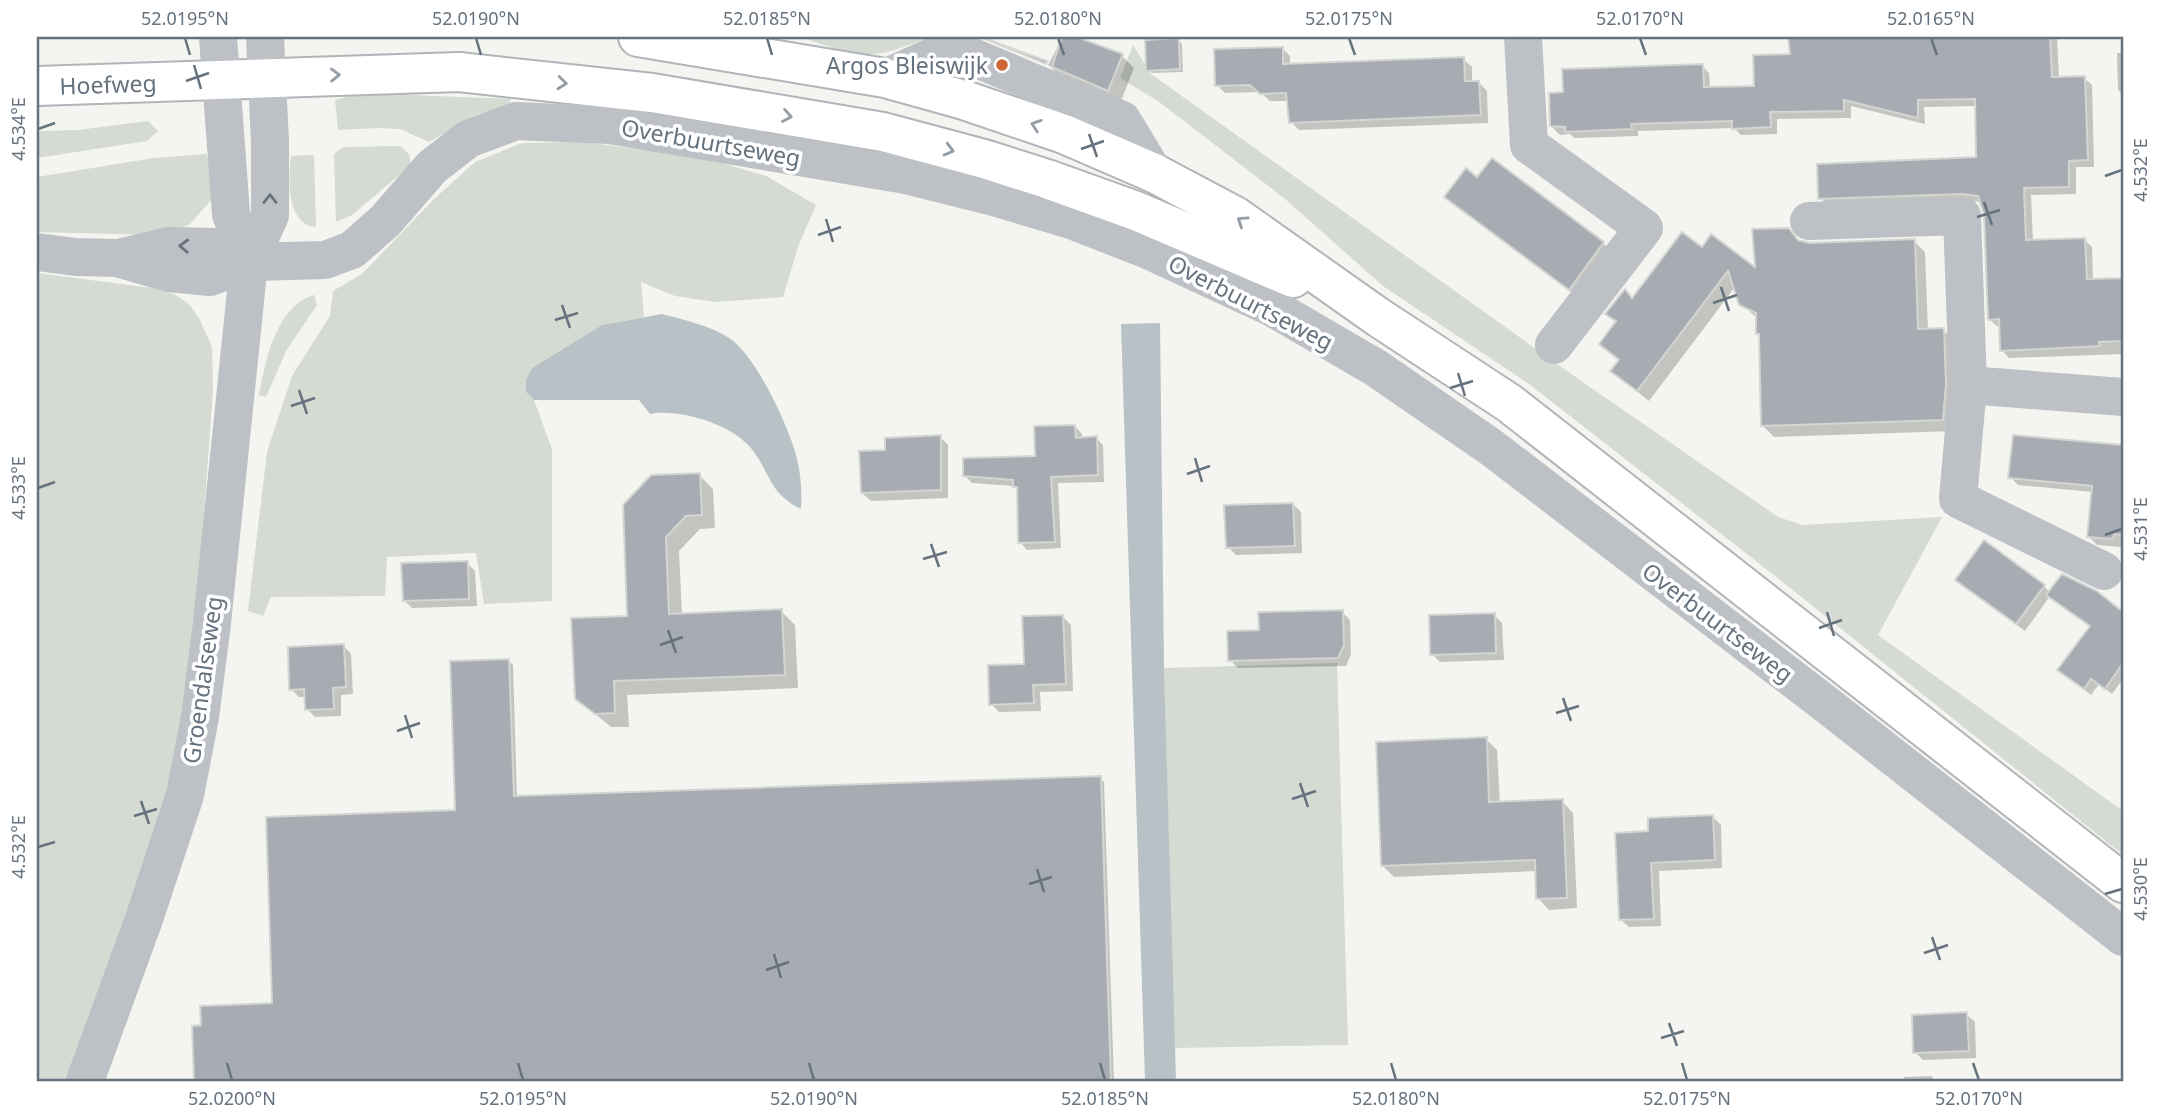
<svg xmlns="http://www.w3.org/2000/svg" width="2160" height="1118" font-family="'Noto Sans',sans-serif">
<rect width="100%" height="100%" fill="#f4f4f0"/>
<g fill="#d5dad2">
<path d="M798,37H931C912,43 892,53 873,54C848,55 821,43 798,37Z"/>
<polygon points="1133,45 1151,74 1564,369 1778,517 1802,525 1942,517 1878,635 2123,811 2123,855 1779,579 1529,384 1383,286 1284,198 1158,101 1120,78"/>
<polygon points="361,93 510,99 511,108 476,115 429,142 400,129 378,128 338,130 335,100"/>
<polygon points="148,121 158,131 147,141 37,158 37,131 78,130"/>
<polygon points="584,142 704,158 766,176 816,205 799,244 783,297 716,302 675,296 641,282 644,317 602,325 532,368 526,392 534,400 552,449 552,601 484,604 476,553 387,557 385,596 271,597 263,616 248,611 267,452 292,376 330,316 333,291 362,274 433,200 475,162 522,143"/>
<polygon points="400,146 409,154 411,165 352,215 336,222 334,154 343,147"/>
<polygon points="206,154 215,173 214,197 190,224 175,231 153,235 37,232 37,177 154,158"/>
<path d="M314,155L316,227C286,225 288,178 291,156Z"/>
<polygon points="37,273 152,288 174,294 189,304 199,318 212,347 213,390 199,584 177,760 71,1081 37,1081"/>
<path d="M314,295L317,305L286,351L266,397L259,395C266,361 275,307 314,295Z"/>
<polygon points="1337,663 1348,1045 1174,1048 1164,668"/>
</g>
<g fill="#b8c1c5">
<path d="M662,314C684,320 709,325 729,338C755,354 788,425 796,455C801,473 802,491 801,509C768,493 771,472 750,447C731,424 678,408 650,414L639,400H534L526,392V380L532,368L602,325Z"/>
<polygon points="1160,323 1164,668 1176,1081 1145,1081 1121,324"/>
</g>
<g fill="#0003">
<polygon points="979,37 1048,65 1063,37 1072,37 1122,56 1134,68 1121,101 1060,76 1050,66"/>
<polygon points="1859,37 1907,37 1907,39 1913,37 2057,37 2059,78 2084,78 2092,85 2094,167 2076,167 2076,194 2031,195 2033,241 2085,240 2092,247 2093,280 2123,279 2123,354 2009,358 2002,350 2001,326 1997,326 1989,319 1986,215 1982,202 1970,201 1828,205 1820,198 1978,159 1977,106 1924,107 1925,124 1851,106 1851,118 1777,119 1777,134 1741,135 1734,128 1638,131 1638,136 1574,138 1570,134 1560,135 1552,127 1551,95 1702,66 1709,73 1710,88 1756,88 1792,56 1790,40"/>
<polygon points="1178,40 1182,44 1183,72 1152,73 1148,70"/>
<polygon points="1282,48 1290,56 1290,66 1463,59 1472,67 1472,83 1479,83 1487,91 1488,123 1299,130 1291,122 1289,101 1270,101 1260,92 1225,93 1217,85"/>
<polygon points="2117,53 2123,53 2123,95 2118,90"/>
<polygon points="1478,179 1603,243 1611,251 1578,297 1446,197"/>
<polygon points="1788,229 1801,242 1810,245 1914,241 1925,252 1928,331 1943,330 1955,341 1954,431 1774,437 1763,426 1760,336 1758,334 1757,318 1741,304 1735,287 1649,401 1612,371 1620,361 1601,344 1616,323 1607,314 1633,299 1702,249 1756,271"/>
<polygon points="1075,426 1082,434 1082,439 1096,438 1103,445 1104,482 1058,483 1061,548 1027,550 1020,542 1019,491 1014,486 972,483 965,476 1037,457"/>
<polygon points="940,437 948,445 948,498 871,501 862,493 887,452"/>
<polygon points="2014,437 2123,446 2123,541 2121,547 2097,545 2089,537 2093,492 2018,485 2010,477"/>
<polygon points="699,475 713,489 715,528 700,529 679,551 682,615 781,611 795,625 798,688 627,695 629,727 611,727 576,698 629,617 625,505"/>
<polygon points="1293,504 1301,512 1302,553 1236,555 1228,547"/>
<polygon points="467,563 475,571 477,606 412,608 404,600"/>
<polygon points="1957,580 2044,586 2050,593 2096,593 2123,614 2123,679 2112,694 2099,684 2091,695 2060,670 2091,627 2050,596 2025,631"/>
<polygon points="1342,612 1350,620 1351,654 1346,666 1238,668 1230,660 1261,632"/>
<polygon points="1494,615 1502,623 1504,660 1440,662 1432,654"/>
<polygon points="1063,617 1071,625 1073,691 1040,692 1041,711 999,712 991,704 1026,666"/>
<polygon points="343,645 351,654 353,694 341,695 341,716 315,717 307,709 306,697 299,697 291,689"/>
<polygon points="509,661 513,665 517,798 1100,778 1104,782 1114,1081 195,1081 194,1028 274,1005 457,812"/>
<polygon points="1486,739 1497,750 1500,804 1562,801 1573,813 1577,908 1549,910 1538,898 1537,871 1394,877 1383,866"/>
<polygon points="1713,817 1721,825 1722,868 1659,871 1661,926 1629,927 1620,919 1650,833"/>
<polygon points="1966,1014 1975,1022 1976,1058 1923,1060 1915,1052"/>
<polygon points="1931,1076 1936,1081 1904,1081 1904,1077"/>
</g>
<g fill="#a6acb2" stroke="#d5d5d3" stroke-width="2">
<polygon points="981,37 1047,61 1046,64"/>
<polygon points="1062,37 1077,37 1123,54 1108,91 1052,67"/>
<polygon points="1817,37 2050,37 2052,77 2085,76 2088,160 2069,161 2069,187 2024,188 2026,240 2085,238 2087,279 2123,278 2123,341 2099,342 2100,346 2000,351 1999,319 1988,320 1984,215 1978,196 1961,194 1818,199 1817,164 1976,157 1975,99 1918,100 1918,118 1844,100 1844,111 1770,112 1771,127 1732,129 1732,121 1631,124 1632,129 1565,132 1565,127 1550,126 1549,93 1563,92 1562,69 1703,64 1704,87 1754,86 1753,55 1790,54 1788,38"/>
<polygon points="1179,38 1180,69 1146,71 1145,40"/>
<polygon points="1283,47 1283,64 1464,57 1465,81 1479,81 1481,115 1289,123 1286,93 1260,94 1250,85 1215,86 1214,49"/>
<polygon points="1492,158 1604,242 1569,290 1444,197 1466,168 1477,177"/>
<polygon points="1789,228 1798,240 1810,243 1915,239 1918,329 1944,328 1946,384 1943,420 1761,426 1759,334 1756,334 1756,313 1739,305 1728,271 1637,391 1610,371 1619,360 1599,344 1616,321 1605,314 1625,289 1632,298 1682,232 1702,247 1711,234 1755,267 1752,229"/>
<polygon points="1075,425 1076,438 1097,436 1098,475 1051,477 1055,542 1018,543 1017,487 1013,487 1013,480 963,476 963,458 1035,456 1034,426"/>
<polygon points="941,435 941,490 861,493 859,451 885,450 885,438"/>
<polygon points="2013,435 2123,445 2123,535 2114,534 2113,539 2087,537 2092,486 2008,478"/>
<polygon points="700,473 702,515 686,516 666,537 669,614 782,609 785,675 614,681 615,713 595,714 575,699 571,618 627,616 623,505 651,475"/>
<polygon points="1293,503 1295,546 1226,548 1224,505"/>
<polygon points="1984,540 2045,585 2016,624 1955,580"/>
<polygon points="468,561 469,599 403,601 401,563"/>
<polygon points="2062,574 2097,591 2123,612 2123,663 2105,689 2091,679 2084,689 2057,670 2090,626 2046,595"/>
<polygon points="1343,610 1344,645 1338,658 1228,661 1227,631 1259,630 1258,612"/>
<polygon points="1495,613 1496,653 1430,655 1429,615"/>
<polygon points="1063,615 1066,684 1033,685 1034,703 989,705 988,665 1024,664 1022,616"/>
<polygon points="344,644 346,687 333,688 334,709 305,710 304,689 289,690 288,647"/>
<polygon points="509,659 514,796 1101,776 1111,1081 194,1081 192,1026 201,1025 200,1006 272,1003 266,817 455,810 450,661"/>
<polygon points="1487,737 1489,802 1563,799 1567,898 1536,899 1535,860 1381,866 1376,742"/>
<polygon points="1713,815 1715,860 1651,863 1654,919 1619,920 1615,833 1648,831 1648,818"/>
<polygon points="1967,1012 1969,1051 1913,1053 1912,1015"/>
</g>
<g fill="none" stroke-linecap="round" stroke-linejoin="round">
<defs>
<g id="major">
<polyline points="638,37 885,78 964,100 1064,134 1154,173 1235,216 1378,317 1509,403 2123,883"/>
<polyline points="37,86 459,72 652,93 883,132 984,159 1047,179 1136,211 1293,278"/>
</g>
</defs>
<use href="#major" stroke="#b1b4b8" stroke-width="42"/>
<g stroke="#bdc0c4" stroke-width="38">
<polyline points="218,37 231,214 249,262"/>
<polyline points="1523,37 1529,145 1644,228 1554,345"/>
<polyline points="885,78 951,48 1122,120 1154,173"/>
<polyline points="1809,221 1962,216 1968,385 1958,499 2104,571"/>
<polyline points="37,252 76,257 117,258 169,273 210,277 249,262 325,260 352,250 385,221 432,167 468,139 516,121 609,125 906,175 994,197 1071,220 1148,250 1273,308 1376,368 1492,448 1827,705 2123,937"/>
<polyline points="123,257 169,246 214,247 249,262"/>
<polyline points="1968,385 2123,397"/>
<polyline points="85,1081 144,919 185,795 200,717 212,623 249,262 270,215 270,143 265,37"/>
</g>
<use href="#major" stroke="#fff" stroke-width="38"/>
</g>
<defs><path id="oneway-chevron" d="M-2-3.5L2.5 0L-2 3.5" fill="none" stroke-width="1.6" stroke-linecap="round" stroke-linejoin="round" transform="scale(1.75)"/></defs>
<g stroke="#949ca5">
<use href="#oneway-chevron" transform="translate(335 75) rotate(-1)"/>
<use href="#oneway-chevron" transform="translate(562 83) rotate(6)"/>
<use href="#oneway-chevron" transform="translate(787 116) rotate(10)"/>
<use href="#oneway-chevron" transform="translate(1036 125) rotate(-161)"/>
<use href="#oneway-chevron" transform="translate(949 150) rotate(15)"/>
<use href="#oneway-chevron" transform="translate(1242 221) rotate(-146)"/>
</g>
<g stroke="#66727e">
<use href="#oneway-chevron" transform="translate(270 199) rotate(-90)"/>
<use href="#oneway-chevron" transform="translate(184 246) rotate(-178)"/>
</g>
<path fill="none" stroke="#66727e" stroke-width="2.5" d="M185,38L190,55M476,38L481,55M767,38L772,55M1058,38L1064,55M1349,38L1355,55M1640,38L1646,55M1931,38L1937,55M194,65L201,89M186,81L209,73M38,129L55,123M1089,134L1097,157M1081,149L1104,141M2105,176L2122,170M1984,202L1992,225M1977,217L2000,210M826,219L833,242M818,235L841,227M1721,287L1729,311M1713,303L1737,295M562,305L570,328M555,320L578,313M1458,373L1465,396M1450,388L1473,381M299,390L307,414M291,406L315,398M1195,458L1202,482M1187,474L1210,466M38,488L55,482M2105,535L2122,529M931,544L939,567M923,559L947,552M1827,612L1834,636M1819,628L1842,620M668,630L676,653M660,645L683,637M1563,698L1571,721M1556,713L1579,706M405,715L412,738M397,731L420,723M1300,783L1308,807M1292,799L1316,791M141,801L149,824M134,816L157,809M38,847L55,842M1037,869L1044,892M1029,884L1052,877M2105,894L2122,889M1932,937L1940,960M1924,953L1948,945M774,954L781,978M766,970L789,962M1669,1023L1677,1046M1661,1038L1684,1031M227,1063L232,1080M518,1063L523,1080M809,1063L814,1080M1100,1063L1105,1080M1391,1063L1396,1080M1682,1063L1687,1080M1973,1063L1979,1080"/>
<circle fill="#ce6536" stroke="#fff" stroke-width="2.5" cx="1002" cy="65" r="7"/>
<g text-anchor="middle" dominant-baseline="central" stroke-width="7" stroke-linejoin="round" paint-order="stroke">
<g font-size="23" fill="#66727e" stroke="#fff" text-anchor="end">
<text x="988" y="65">Argos Bleiswijk</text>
</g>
<g font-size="23" fill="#66727e" stroke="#fff">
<text transform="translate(108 84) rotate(-2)">Hoefweg</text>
<text transform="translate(711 142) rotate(10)">Overbuurtseweg</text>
<text transform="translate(1251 302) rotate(27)">Overbuurtseweg</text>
<text transform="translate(1718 622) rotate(37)">Overbuurtseweg</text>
<text transform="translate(202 680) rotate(-82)">Groendalseweg</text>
</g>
</g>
<rect width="2160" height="1118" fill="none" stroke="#ffffff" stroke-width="77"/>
<rect x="38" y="38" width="2084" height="1042" fill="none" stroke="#66727e" stroke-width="2.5"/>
<g font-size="18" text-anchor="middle" fill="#66727e">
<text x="185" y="25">52.0195°N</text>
<text x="476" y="25">52.0190°N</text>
<text x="767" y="25">52.0185°N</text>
<text x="1058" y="25">52.0180°N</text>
<text x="1349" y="25">52.0175°N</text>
<text x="1640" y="25">52.0170°N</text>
<text x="1931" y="25">52.0165°N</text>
<text transform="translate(19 129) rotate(-90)" y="6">4.534°E</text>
<text transform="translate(2141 170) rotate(-90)" y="6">4.532°E</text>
<text transform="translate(19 488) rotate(-90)" y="6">4.533°E</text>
<text transform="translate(2141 529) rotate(-90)" y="6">4.531°E</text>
<text transform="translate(19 847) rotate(-90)" y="6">4.532°E</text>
<text transform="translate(2141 889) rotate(-90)" y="6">4.530°E</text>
<text x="232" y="1105">52.0200°N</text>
<text x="523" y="1105">52.0195°N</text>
<text x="814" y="1105">52.0190°N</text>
<text x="1105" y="1105">52.0185°N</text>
<text x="1396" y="1105">52.0180°N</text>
<text x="1687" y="1105">52.0175°N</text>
<text x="1979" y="1105">52.0170°N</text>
</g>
</svg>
